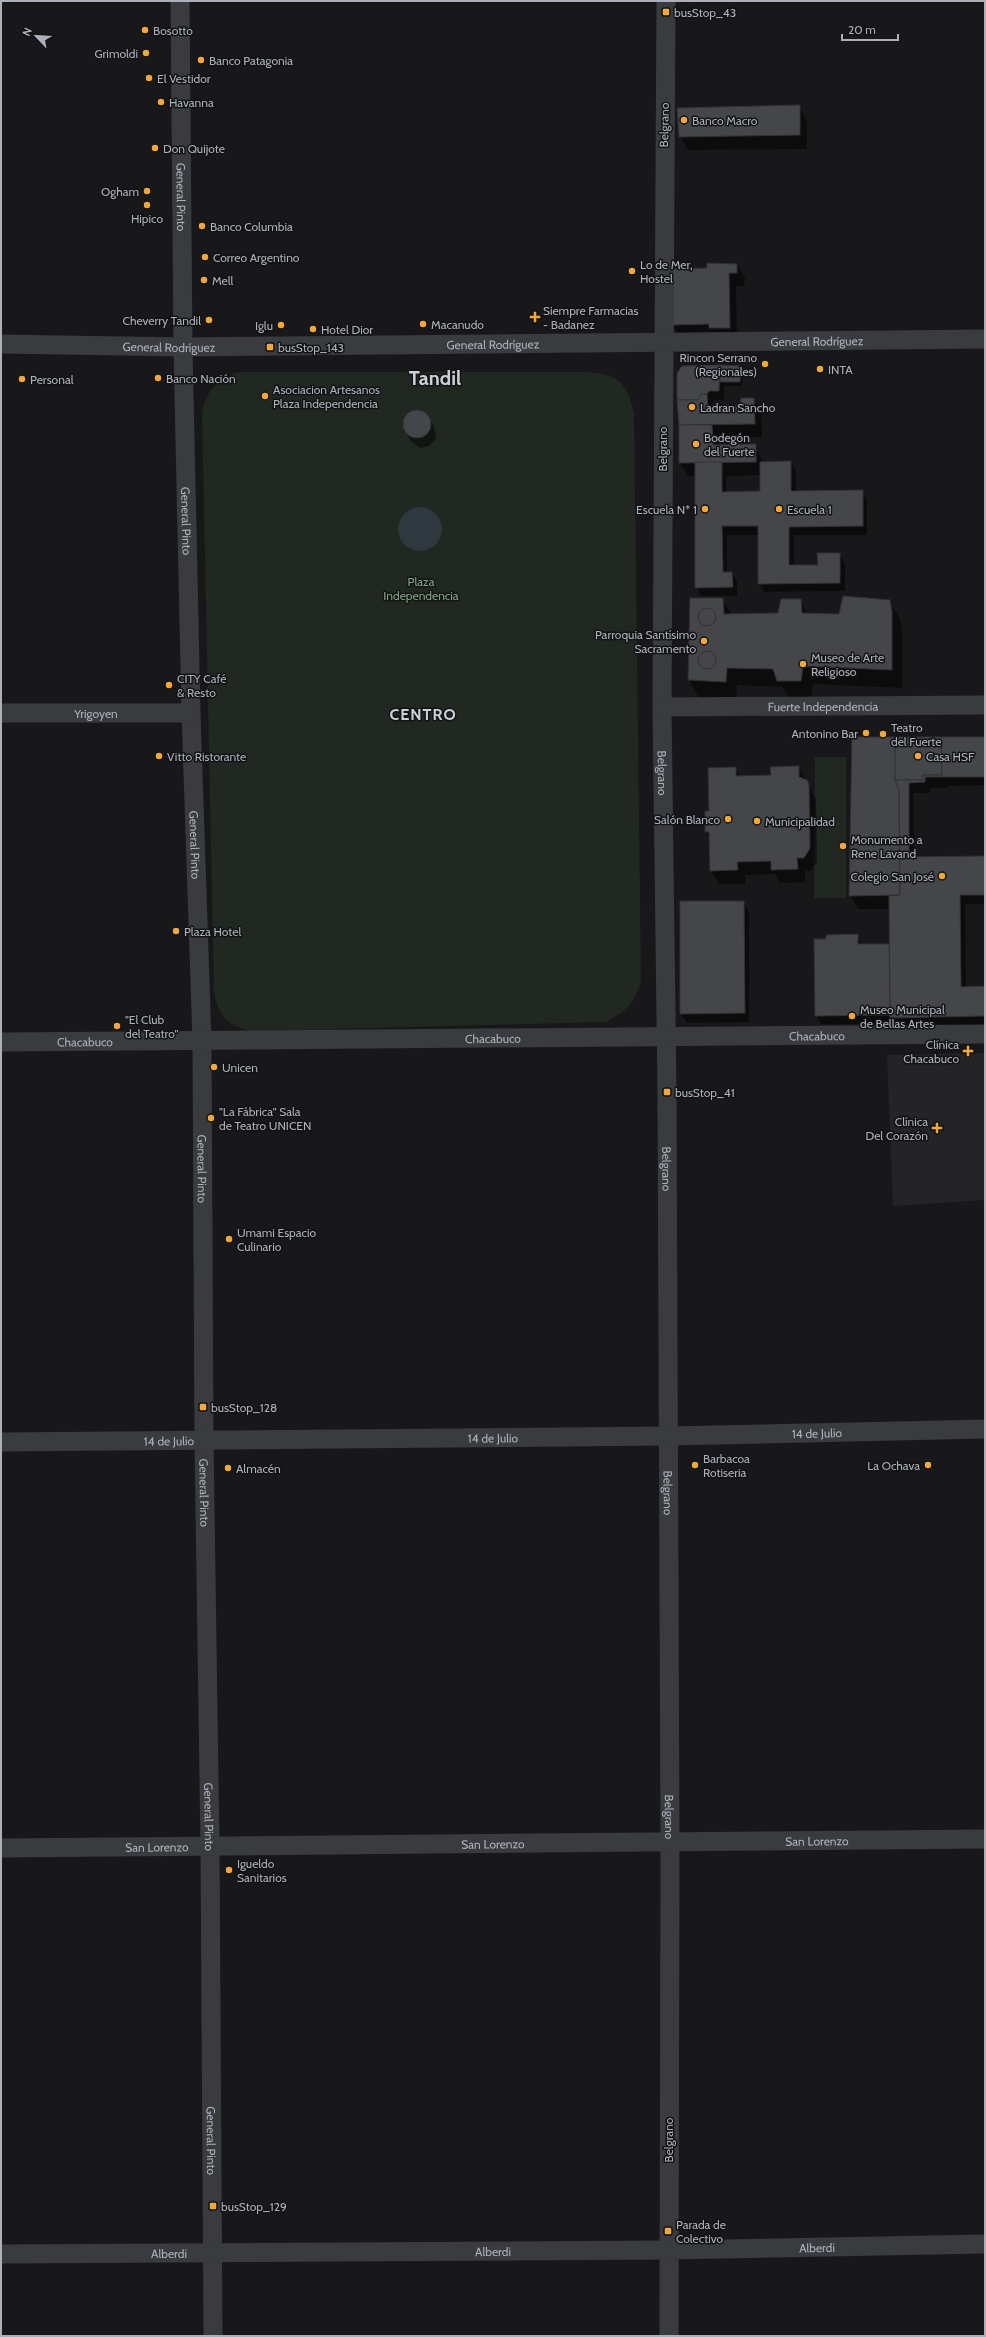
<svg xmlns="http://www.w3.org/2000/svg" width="986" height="2337" font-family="Cabin,sans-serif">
<rect width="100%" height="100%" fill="#18181a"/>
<polygon fill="#242427" points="985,1053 985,1200 893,1206 887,1055"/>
<g fill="#202821">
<path d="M238,372H588C619,374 628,384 634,414L641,982C633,1003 627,1012 605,1022L251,1031C226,1025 218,1015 214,991L202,412C206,391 217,379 238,372Z"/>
<polygon points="815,757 846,757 846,898 814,898"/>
</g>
<circle fill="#2e383e" cx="420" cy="529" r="22"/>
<g fill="#0007" fill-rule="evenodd">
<polygon points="799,106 807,120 807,149 688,150 680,136"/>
<polygon points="737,264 745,278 744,286 736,286 737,341 680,338 673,325 708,269"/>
<path d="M683,367H740L743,371L742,386H724V400H714L711,404L713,407H741L753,399L761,412L762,437L719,438L720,446L755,445L763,463L791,462L796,471V492L862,491L867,500V535H794V566H819L839,554L845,563V591L764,592L759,583V535H727V573H732L737,581V596H701L696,587V476H688L680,463L678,373ZM761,475V492H726V476Z"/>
<polygon points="421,411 429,417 434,426 436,439 429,446 420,448 411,441 406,432 405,420 411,412"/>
<polygon points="691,599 722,599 732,615 779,614 800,600 808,614 839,615 889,601 900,619 902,630 902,688 813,684 811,698 789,698 782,687 737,685 736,700 699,698 689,680"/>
<polygon points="853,738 985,738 985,785 949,786 949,788 930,788 930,793 913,793 914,858 985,857 985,904 965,904 966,988 985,987 985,1025 896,1026 894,1024 821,1024 816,1015 827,940 857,935 862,945 890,945 890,909 858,909 850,895"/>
<polygon points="799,767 816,799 817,862 811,871 805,871 805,882 780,883 775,874 745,875 745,884 719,884 711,871 710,839 706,832 710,812 735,768 740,777 772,776"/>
<polygon points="743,902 749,911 749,1022 687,1023 681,1014"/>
</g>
<g fill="#45464a" stroke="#323236">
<polygon points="800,105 800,135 679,137 677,108"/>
<polygon points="707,263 737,264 737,273 729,273 730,328 709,328 709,324 672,325 671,269 707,268"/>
<polygon points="720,365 719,391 709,391 707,394 701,394 698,400 677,400 677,373 682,366"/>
<polygon points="720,365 741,366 740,382 720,382"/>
<polygon points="701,394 707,394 708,406 740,406 741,398 754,398 755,424 679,425 677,400 698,400"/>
<circle cx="417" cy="424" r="14"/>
<polygon points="679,425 712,425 713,445 756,444 756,462 679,463"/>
<polygon points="791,461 791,491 863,490 863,526 789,527 789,565 818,565 817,553 840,553 840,583 758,584 758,526 722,526 723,572 732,572 733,587 695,588 695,462 722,462 722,492 760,491 760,462"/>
<polygon points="843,596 890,600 892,611 892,670 803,666 801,681 777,681 773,669 727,668 726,682 688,680 690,598 723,598 724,614 778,613 781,599 801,599 802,613 839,614"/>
<circle cx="707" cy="617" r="9"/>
<circle cx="707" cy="660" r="9"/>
<polygon points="852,737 895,737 895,780 899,790 900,895 849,896"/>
<polygon points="895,737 941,737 942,775 922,775 923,780 895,780"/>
<polygon points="941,737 985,737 985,777 925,777 925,782 909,783 909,857 985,856 985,895 960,895 961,987 985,986 985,1016 890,1018 889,896 900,895 899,790 895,780 923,780 922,775 942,775"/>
<polygon points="799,766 799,777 807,780 809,785 810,848 804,858 797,858 798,869 771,870 771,861 737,862 738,870 710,871 709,832 705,832 705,811 709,811 708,768 736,767 736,776 771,775 770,767"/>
<polygon points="680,901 744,901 745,1013 680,1014"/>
<polygon points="858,934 858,944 889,944 890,1015 815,1016 814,939 826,939 826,935"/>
</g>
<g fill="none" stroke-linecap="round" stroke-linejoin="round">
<g stroke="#393b3f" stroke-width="19">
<path id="s1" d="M180,1L183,347L191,713L202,1041L204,1440L210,1846L213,2336"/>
<path id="s2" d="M666,1L662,707L667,1092L670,1842L669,2336"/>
<path id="s3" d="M1,344L183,347L985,339"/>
<path id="s4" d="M662,707L985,705"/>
<path id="s5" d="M1,713H191"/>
<path id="s6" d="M1,1042L985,1034"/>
<path id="s7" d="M1,1442L668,1436L985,1429"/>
<path id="s8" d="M1,1848L985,1839"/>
<path id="s9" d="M1,2254L668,2250L985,2244"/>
</g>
</g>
<g fill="#f0a73b" stroke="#131315" stroke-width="1.5">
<rect x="662" y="8" width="8" height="8" rx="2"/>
<circle cx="145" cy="30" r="4"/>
<circle cx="146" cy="53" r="4"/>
<circle cx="201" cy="60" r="4"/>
<circle cx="149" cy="78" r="4"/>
<circle cx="161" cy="102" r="4"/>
<circle cx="684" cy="120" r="4"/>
<circle cx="155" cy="148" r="4"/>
<circle cx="147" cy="191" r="4"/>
<circle cx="147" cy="205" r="4"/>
<circle cx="202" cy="226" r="4"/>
<circle cx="205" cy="257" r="4"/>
<circle cx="632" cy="271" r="4"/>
<circle cx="204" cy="280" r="4"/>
<path d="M533 311h4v4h4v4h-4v4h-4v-4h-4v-4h4z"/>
<circle cx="209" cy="320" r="4"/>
<circle cx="423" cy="324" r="4"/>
<circle cx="281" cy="325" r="4"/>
<circle cx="313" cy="329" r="4"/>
<rect x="266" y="343" width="8" height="8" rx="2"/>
<circle cx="765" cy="364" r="4"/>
<circle cx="820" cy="369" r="4"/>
<circle cx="158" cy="378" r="4"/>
<circle cx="22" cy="379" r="4"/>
<circle cx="265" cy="396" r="4"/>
<circle cx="692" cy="407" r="4"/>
<circle cx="696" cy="444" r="4"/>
<circle cx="705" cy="509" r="4"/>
<circle cx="779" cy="509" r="4"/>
<circle cx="704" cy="641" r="4"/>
<circle cx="803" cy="664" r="4"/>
<circle cx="169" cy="685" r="4"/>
<circle cx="866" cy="733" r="4"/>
<circle cx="883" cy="734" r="4"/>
<circle cx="159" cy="756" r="4"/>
<circle cx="918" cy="756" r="4"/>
<circle cx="728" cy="819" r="4"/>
<circle cx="757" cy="821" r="4"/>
<circle cx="843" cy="846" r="4"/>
<circle cx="942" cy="876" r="4"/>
<circle cx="176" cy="931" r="4"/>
<circle cx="852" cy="1016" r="4"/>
<circle cx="117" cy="1026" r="4"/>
<path d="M966 1045h4v4h4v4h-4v4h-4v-4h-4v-4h4z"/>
<circle cx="214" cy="1067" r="4"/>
<rect x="663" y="1088" width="8" height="8" rx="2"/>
<circle cx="211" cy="1118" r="4"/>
<path d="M935 1122h4v4h4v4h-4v4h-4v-4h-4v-4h4z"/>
<circle cx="229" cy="1239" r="4"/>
<rect x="199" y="1403" width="8" height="8" rx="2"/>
<circle cx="695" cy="1465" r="4"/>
<circle cx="928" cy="1465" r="4"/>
<circle cx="228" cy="1468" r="4"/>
<circle cx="229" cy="1870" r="4"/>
<rect x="209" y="2202" width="8" height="8" rx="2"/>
<rect x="664" y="2227" width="8" height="8" rx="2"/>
</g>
<g text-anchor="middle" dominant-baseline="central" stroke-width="3" stroke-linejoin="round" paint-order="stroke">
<g font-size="12" fill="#abb0ba" stroke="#131315" text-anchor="start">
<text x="674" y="12">busStop_43</text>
<text x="153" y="30">Bosotto</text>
<text x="138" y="53" text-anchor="end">Grimoldi</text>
<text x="209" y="60">Banco Patagonia</text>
<text x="157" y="78">El Vestidor</text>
<text x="169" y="102">Havanna</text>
<text x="692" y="120">Banco Macro</text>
<text x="163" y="148">Don Quijote</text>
<text x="139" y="191" text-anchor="end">Ogham</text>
<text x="147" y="218" text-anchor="middle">Hipico</text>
<text x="210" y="226">Banco Columbia</text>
<text x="213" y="257">Correo Argentino</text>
<text x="640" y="264">Lo de Mer,<tspan x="640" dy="14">Hostel</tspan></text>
<text x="212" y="280">Mell</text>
<text x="543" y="310">Siempre Farmacias<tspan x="543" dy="14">- Badanez</tspan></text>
<text x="201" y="320" text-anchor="end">Cheverry Tandil</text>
<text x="431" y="324">Macanudo</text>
<text x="273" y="325" text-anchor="end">Iglu</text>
<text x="321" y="329">Hotel Dior</text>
<text x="278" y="347">busStop_143</text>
<text x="757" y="357" text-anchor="end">Rincon Serrano<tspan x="757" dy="14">(Regionales)</tspan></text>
<text x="828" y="369">INTA</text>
<text x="166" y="378">Banco Nación</text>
<text x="30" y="379">Personal</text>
<text x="273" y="389">Asociacion Artesanos<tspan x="273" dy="14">Plaza Independencia</tspan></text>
<text x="700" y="407">Ladran Sancho</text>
<text x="704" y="437">Bodegón<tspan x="704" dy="14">del Fuerte</tspan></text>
<text x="697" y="509" text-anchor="end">Escuela N* 1</text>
<text x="787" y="509">Escuela 1</text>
<text x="696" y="634" text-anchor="end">Parroquia Santísimo<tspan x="696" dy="14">Sacramento</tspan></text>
<text x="811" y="657">Museo de Arte<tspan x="811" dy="14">Religioso</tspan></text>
<text x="177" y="678">CITY Café<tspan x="177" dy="14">&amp; Resto</tspan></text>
<text x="891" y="727">Teatro<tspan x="891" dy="14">del Fuerte</tspan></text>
<text x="858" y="733" text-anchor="end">Antonino Bar</text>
<text x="167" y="756">Vitto Ristorante</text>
<text x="926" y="756">Casa HSF</text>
<text x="720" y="819" text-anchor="end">Salón Blanco</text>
<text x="765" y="821">Municipalidad</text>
<text x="851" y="839">Monumento a<tspan x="851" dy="14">Rene Lavand</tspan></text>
<text x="934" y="876" text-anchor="end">Colegio San José</text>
<text x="184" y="931">Plaza Hotel</text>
<text x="860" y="1009">Museo Municipal<tspan x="860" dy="14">de Bellas Artes</tspan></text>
<text x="125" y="1019">"El Club<tspan x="125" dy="14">del Teatro"</tspan></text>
<text x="959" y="1044" text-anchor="end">Clínica<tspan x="959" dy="14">Chacabuco</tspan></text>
<text x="222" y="1067">Unicen</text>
<text x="675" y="1092">busStop_41</text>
<text x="219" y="1111">"La Fábrica" Sala<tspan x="219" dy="14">de Teatro UNICEN</tspan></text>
<text x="928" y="1121" text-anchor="end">Clínica<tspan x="928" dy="14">Del Corazón</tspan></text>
<text x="237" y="1232">Umami Espacio<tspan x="237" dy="14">Culinario</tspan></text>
<text x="211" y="1407">busStop_128</text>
<text x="703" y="1458">Barbacoa<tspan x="703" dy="14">Rotiseria</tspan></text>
<text x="920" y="1465" text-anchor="end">La Ochava</text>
<text x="236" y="1468">Almacén</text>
<text x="237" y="1863">Igueldo<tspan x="237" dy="14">Sanitarios</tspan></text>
<text x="221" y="2206">busStop_129</text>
<text x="676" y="2224">Parada de<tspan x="676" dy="14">Colectivo</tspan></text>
</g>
<g font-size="12" fill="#abb0ba" stroke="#131315">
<text transform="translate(664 125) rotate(-89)">Belgrano</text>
<text stroke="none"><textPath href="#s1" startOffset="196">General Pinto</textPath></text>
<text stroke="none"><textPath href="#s3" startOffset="816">General Rodríguez</textPath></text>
<text stroke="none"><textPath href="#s3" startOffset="492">General Rodríguez</textPath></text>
<text stroke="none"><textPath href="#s3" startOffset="168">General Rodríguez</textPath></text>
<text transform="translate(662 449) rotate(-90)">Belgrano</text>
<text stroke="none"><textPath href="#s1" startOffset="520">General Pinto</textPath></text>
<text stroke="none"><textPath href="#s4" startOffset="161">Fuerte Independencia</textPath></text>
<text stroke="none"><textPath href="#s5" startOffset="95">Yrigoyen</textPath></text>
<text stroke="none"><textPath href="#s2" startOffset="772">Belgrano</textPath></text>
<text stroke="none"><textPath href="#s1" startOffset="844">General Pinto</textPath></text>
<text stroke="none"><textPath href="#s6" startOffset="816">Chacabuco</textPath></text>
<text stroke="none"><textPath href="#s6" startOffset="492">Chacabuco</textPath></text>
<text stroke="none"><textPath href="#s6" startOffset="84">Chacabuco</textPath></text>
<text stroke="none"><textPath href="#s1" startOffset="1168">General Pinto</textPath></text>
<text stroke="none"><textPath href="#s2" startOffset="1168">Belgrano</textPath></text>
<text stroke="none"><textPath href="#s7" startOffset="816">14 de Julio</textPath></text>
<text stroke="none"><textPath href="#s7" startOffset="492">14 de Julio</textPath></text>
<text stroke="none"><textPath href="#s7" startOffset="168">14 de Julio</textPath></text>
<text stroke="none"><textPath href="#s1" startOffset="1492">General Pinto</textPath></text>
<text stroke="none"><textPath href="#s2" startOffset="1492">Belgrano</textPath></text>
<text stroke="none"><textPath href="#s1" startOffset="1816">General Pinto</textPath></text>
<text stroke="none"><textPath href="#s2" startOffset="1816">Belgrano</textPath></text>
<text stroke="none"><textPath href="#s8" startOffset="816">San Lorenzo</textPath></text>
<text stroke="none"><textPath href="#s8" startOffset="492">San Lorenzo</textPath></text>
<text stroke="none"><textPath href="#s8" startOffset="156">San Lorenzo</textPath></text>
<text stroke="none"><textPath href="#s1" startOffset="2140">General Pinto</textPath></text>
<text transform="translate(668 2140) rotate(-90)">Belgrano</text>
<text stroke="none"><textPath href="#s9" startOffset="816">Alberdi</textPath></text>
<text stroke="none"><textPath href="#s9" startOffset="492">Alberdi</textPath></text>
<text stroke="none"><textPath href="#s9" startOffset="168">Alberdi</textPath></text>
</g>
<g font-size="12" fill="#82a482" stroke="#131315">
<text x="421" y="581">Plaza<tspan x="421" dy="14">Independencia</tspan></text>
</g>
<g font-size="16" font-weight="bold" letter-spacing="1" fill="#cccfd6" stroke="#131315">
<text x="423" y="714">CENTRO</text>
</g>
<g font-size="20" font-weight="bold" fill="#cccfd6" stroke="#131315">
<text x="435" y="378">Tandil</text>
</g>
</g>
<rect width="986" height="2337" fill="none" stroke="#abb0ba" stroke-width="4"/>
<g transform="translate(36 36) rotate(295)" stroke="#131315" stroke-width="3" paint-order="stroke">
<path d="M0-3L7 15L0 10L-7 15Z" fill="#abb0ba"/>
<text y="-6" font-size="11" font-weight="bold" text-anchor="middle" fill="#abb0ba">N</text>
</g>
<path d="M842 34v6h56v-6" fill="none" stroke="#abb0ba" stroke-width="2"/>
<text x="848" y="34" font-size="12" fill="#abb0ba" stroke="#131315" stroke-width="3" paint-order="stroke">20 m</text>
</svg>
